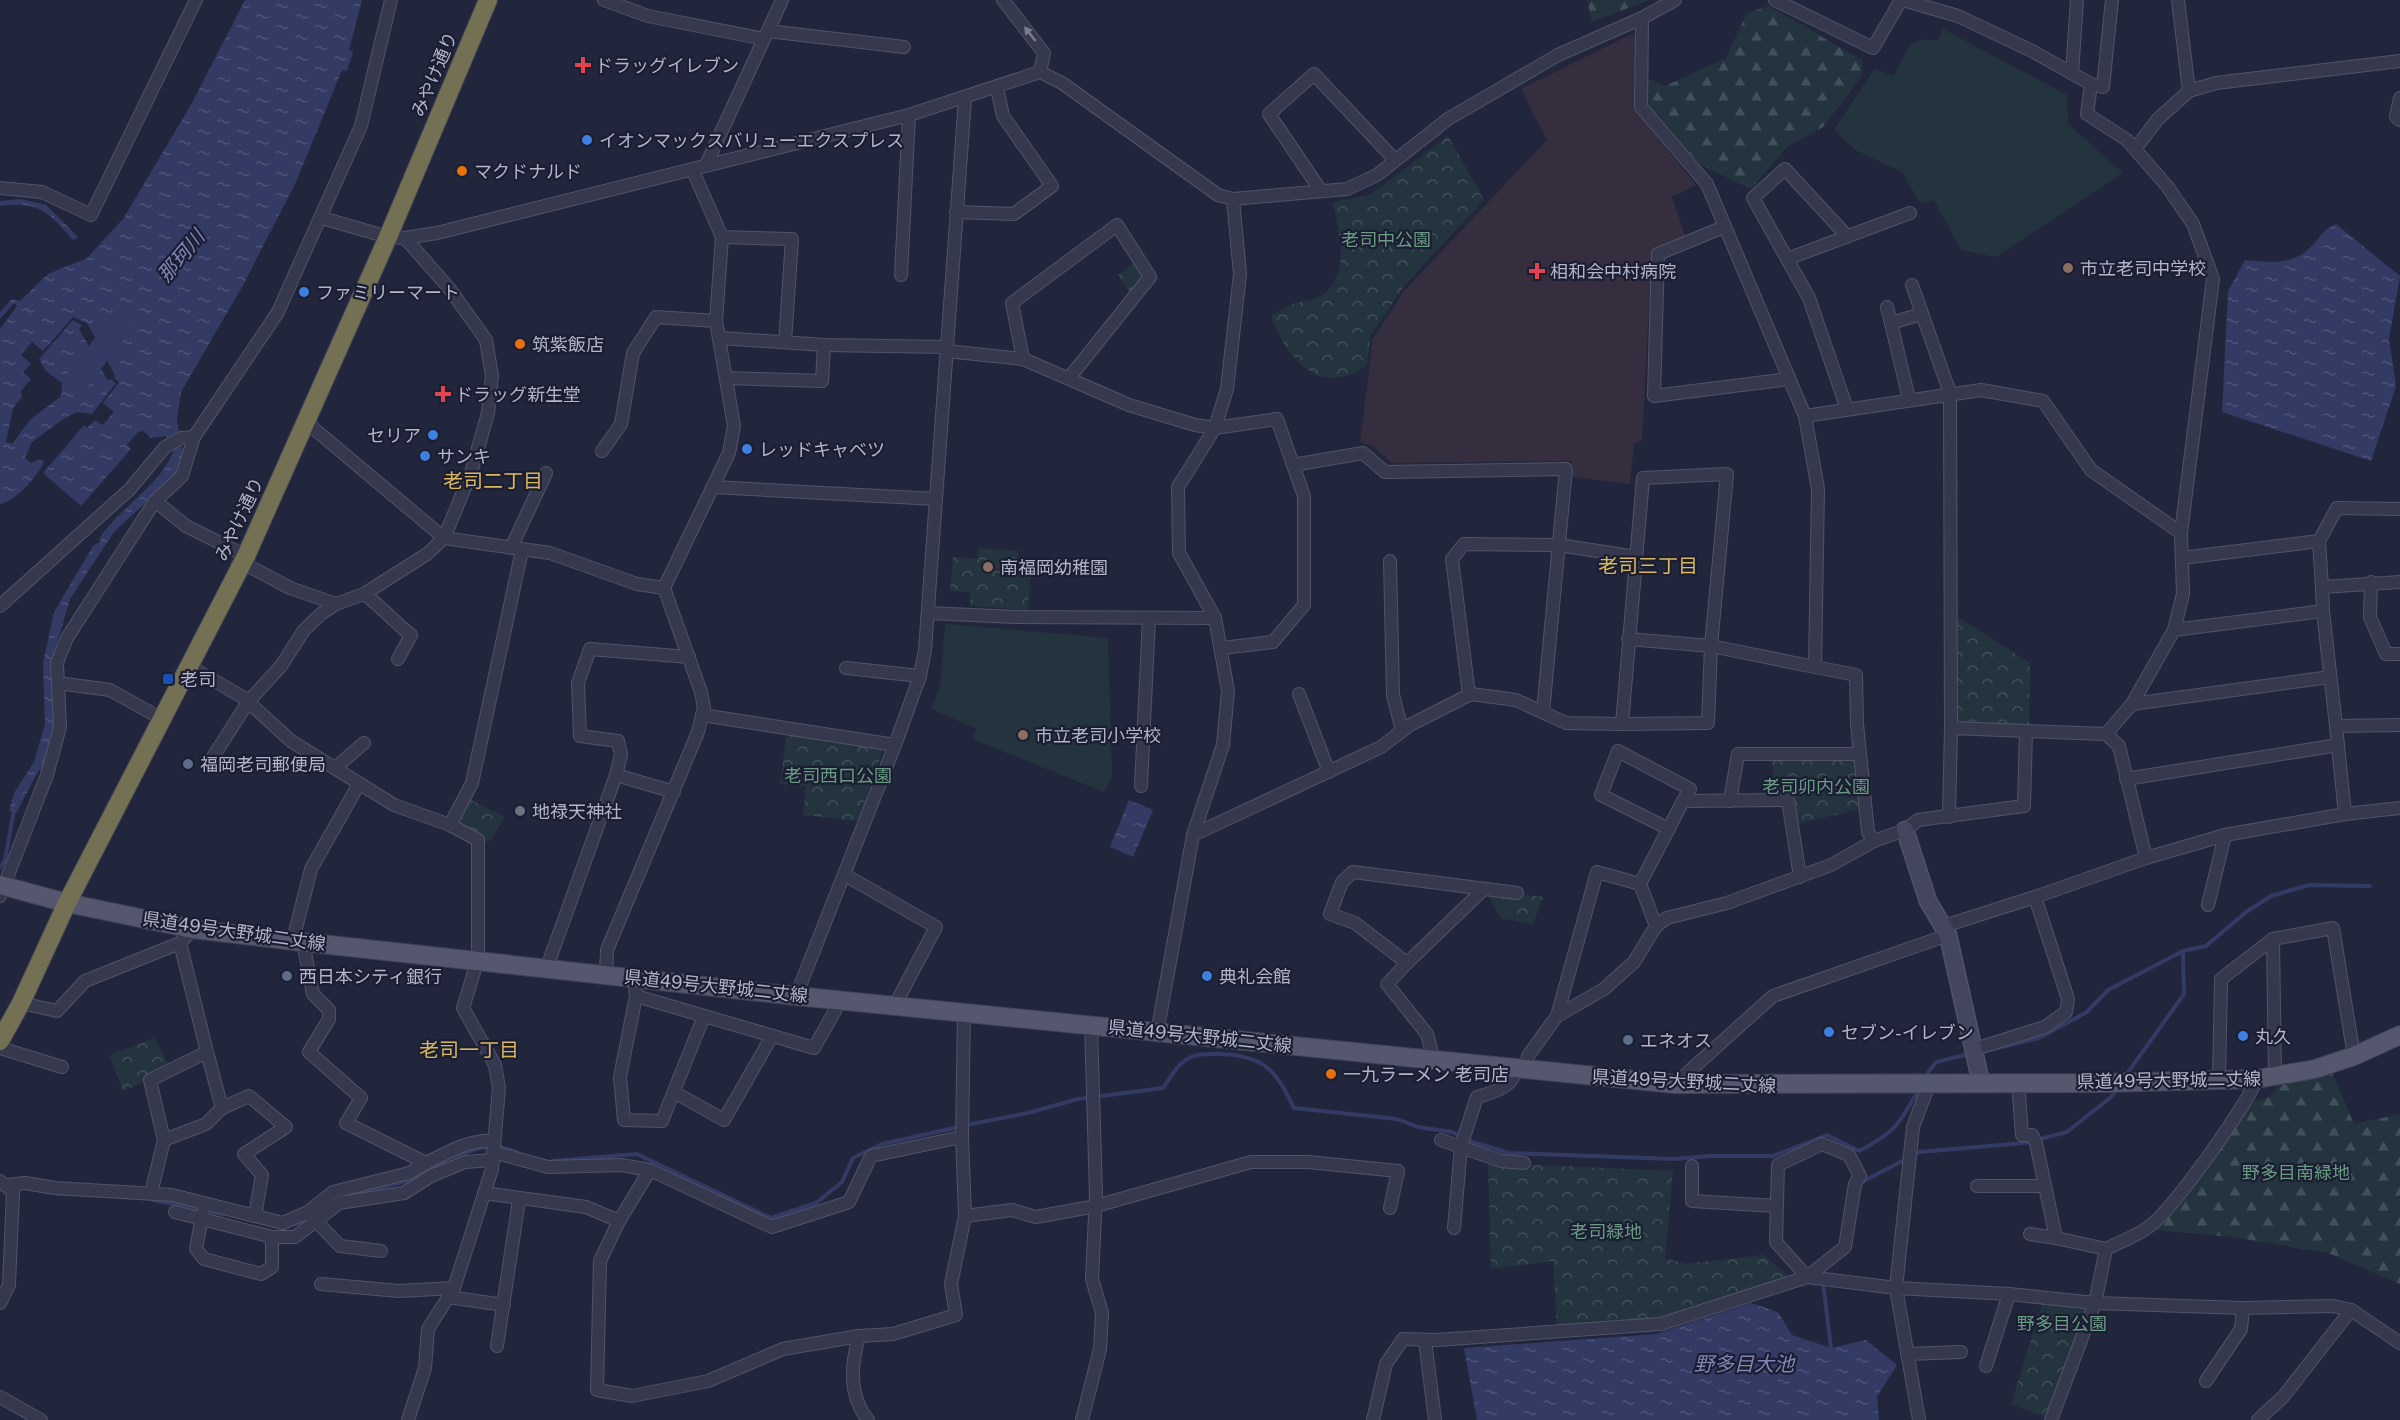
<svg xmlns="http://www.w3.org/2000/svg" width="2400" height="1420" font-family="'Public Sans','Noto Sans JP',sans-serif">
<defs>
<pattern id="forest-firs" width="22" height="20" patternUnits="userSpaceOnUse" patternTransform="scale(1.5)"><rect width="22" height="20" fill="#24343e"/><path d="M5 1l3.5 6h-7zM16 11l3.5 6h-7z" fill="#414f59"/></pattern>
<pattern id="park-crowns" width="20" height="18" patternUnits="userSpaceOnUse" patternTransform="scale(1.5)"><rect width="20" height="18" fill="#24343e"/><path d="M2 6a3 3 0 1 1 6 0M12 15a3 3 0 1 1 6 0" fill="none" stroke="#414f59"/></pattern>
<pattern id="water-ripples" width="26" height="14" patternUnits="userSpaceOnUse" patternTransform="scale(1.5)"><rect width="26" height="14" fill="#333a63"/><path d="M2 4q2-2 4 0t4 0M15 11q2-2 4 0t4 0" fill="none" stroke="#4e5478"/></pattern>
</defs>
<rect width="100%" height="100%" fill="#22263d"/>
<polygon fill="#352e3e" points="1634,33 1636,111 1696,185 1672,197 1685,236 1652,250 1642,440 1634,444 1630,484 1573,477 1572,461 1392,463 1373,446 1360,442 1373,339 1404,291 1547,140 1521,89"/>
<g fill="url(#forest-firs)">
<polygon points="1587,0 1649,0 1592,22"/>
<polygon points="1769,6 1862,60 1862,76 1823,127 1787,147 1751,189 1701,165 1646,105 1646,78 1665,86 1726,58 1747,13"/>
<polygon points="2332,1072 2354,1124 2400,1114 2400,1284 2328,1253 2233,1237 2155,1230 2191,1187 2251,1102 2269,1097 2279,1086"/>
</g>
<g fill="url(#park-crowns)">
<path d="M1448,136L1484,200L1404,286L1371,335L1367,365C1320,400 1287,358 1271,316C1279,312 1288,305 1296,303C1305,301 1311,301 1319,297C1352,279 1340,230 1332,202L1370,195Z"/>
<polygon points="1139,260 1150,277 1134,298 1118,275"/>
<polygon points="979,548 1019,551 1018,562 1031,564 1028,610 970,606 971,592 950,591 953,557 978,559"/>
<polygon points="1951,613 2030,663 2029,731 1951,728"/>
<polygon points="787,730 884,747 858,821 803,815 806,786 780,784"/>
<polygon points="1771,752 1860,754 1866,808 1791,825 1788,801 1776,801"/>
<polygon points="465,797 505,817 490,841 478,840 450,825"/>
<polygon points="1484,889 1543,897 1533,924 1501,918"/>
<polygon points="154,1038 172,1070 123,1091 110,1055"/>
<polygon points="1488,1163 1673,1171 1665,1258 1686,1264 1763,1255 1795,1281 1661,1324 1557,1332 1553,1261 1491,1269"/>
<polygon points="2044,1298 2095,1303 2052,1419 2011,1404"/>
</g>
<g fill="#24343e">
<polygon points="1943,29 2067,95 2068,124 2123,173 1996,257 1961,250 1934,200 1920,203 1902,172 1855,150 1834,130 1874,69 1894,76 1910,45 1926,39 1937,41"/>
<polygon points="945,624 1108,638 1112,775 1104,792 972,739 977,729 931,709 940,686"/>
</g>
<g fill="url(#water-ripples)">
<path d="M245,0H362L349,50L353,52L347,71L342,70L296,182L242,287L181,392L177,419L181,447L187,456L181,470L114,532L70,599L53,657L57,724L44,770H39L16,813L9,811L14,793L34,762L45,724L43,663L54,612L93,546L101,541L99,539C118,509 162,483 173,452L166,436L151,438L143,431L138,432L127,445L131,449L81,506L43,473L84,425L87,428L95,420L103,425L114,412L103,403L119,382L114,378L115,375L87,323L73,317L43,351L32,342L21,355L31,364L23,372L31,379L21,391L22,397L13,408L6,442L12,444L30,420L61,396L62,383L46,371L39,359L73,320L82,325L79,329L108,381L111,379L116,383L92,414L77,412L63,419L32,442L25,458L31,463L39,459L44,461C40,474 14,503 0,504V329L17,306L14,303L0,319V312L12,299L20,301L48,274L87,258L123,219L192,103Z"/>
<path d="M21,199L46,205L78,237L73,240C48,212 40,201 0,206V201Z"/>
<path d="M2336,224L2400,276L2389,339L2396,386L2371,461L2222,412L2228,291L2245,260C2270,262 2293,266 2312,246C2322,235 2321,231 2336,224Z"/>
<polygon points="1129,800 1153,810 1133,857 1110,847"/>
<polygon points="1751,1303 1778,1312 1792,1335 1831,1348 1866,1340 1897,1365 1877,1397 1879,1420 1477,1420 1464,1348 1656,1334"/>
</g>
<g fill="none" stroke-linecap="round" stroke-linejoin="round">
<g stroke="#333a63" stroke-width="4">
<polyline points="0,868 5,860 14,810"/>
<polyline points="1982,1052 2039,1038 2087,1012 2108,990 2183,951 2206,946 2246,912 2271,896 2309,885 2370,886"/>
<polyline points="1925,1077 1936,1062 1969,1054"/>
<polyline points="2124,1078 2184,994 2183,951"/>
<path d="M966,1125L1028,1113L1078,1099L1163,1088C1169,1080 1175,1068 1183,1062C1194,1053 1205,1054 1218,1054C1264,1055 1275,1069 1294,1108L1397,1119L1418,1127L1452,1132L1472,1142L1509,1153L1674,1159L1710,1156H1773L1827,1135L1859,1151C1896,1132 1899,1124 1919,1089"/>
<polyline points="1912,1156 1919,1152 2024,1143 2067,1132 2111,1097 2117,1089"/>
<polyline points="553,1161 637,1154 771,1218 816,1203 842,1182 853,1158 882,1144 959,1127"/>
<polyline points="1862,1182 1906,1159"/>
<polyline points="40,1191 62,1194"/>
<polyline points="153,1200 222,1214"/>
<polyline points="331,1200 415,1179 449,1158 480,1148 500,1147 517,1152"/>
<polyline points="294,1224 304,1221 308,1216"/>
<polyline points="1823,1282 1831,1348"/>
</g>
<polyline stroke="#333a63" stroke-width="24" points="75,383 120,325"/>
<defs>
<g id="street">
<polyline points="604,0 648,16 764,39"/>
<polyline points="1003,0 1044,53 1040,72"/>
<polyline points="1775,0 1873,48 1901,0"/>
<polyline points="1903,0 1958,16 2034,52 2091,84 2087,114 2127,140 2167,186 2193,224 2213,279 2181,533"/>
<polyline points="2178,0 2189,91"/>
<polyline points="1642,18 1675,0"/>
<polyline points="768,31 904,47"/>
<polyline points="2072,73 2077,0"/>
<polyline points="2091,84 2103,87 2112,0"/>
<polyline points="2400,98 2396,117 2400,120"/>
<polyline points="2135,149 2158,119 2189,91 2216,83 2400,61"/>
<polyline points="706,165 782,0"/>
<polyline points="0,188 42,192 91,215 196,0"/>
<polyline points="1321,191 1269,114 1314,74 1395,160"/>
<polyline points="1233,199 1347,189 1377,175 1448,119 1558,55 1642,18 1641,107 1707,184 1805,416 1981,390 2043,401 2091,470 2181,533 2183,594 2174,630"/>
<polyline points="956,212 1014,214 1052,186 1003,116 997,88"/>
<polyline points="322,218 388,237 405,238 437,233 909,115 1040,72 1062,83 1218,195 1233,199 1240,274 1227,389 1215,428 1178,487 1179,553 1215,618 1228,691 1223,745 1193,835 1157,1033"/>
<polyline points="1724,227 1658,254 1654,396 1789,379"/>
<polyline points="722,237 792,239 785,342"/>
<polyline points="1787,259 1910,213"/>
<polyline points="901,275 909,115"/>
<polyline points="1912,285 1950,393 1951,728"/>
<polyline points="1887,307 1891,323"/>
<polyline points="721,338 824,345 947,347"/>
<polyline points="946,351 1023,359 1129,405 1195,425 1215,428 1277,419 1293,465 1363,453 1385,472 1566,469 1543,712"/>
<polyline points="1023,359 1012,303 1117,225 1150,277 1069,378"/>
<polyline points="726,378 822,381 824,345"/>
<polyline points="1909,399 1891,323 1922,314"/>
<polyline points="1847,409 1809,298 1753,198 1785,169 1847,236"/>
<polyline points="306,422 444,538 550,553 637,584 664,588 701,692 704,708 698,732 607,950 606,974"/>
<polyline points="602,451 621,424 633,353 656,317 716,321"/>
<polygon points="1727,474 1711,646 1708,723 1622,724 1643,478"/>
<polyline points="712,487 936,499"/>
<polyline points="2319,541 2337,508 2400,509"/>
<polyline points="511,548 546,473"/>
<polyline points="246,556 186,526 155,501 182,476 194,437 278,312 361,126 391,0"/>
<polyline points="2182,558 2319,541 2322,587"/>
<polyline points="1390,561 1393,695 1402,731"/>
<polyline points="243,563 290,588 336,604"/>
<polyline points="2371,582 2370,617 2386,654 2400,654"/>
<polyline points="664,588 729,453 734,426 716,321 722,237 693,171"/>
<path d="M364,594C382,607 394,622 411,635L398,659"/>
<polyline points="0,606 130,489 165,447 181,438 194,437"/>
<polyline points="2323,611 2336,726 2400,725"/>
<polyline points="928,613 1015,617 1215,618"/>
<polyline points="1628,639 1711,646 1815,667 1818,489 1805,416"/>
<polyline points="1222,648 1273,642 1304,605 1304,496 1293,465"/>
<polyline points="189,666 244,698 291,741 394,805 450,825 478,840 478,959 463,1008 495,1065 499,1088 492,1169 454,1288 428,1329 425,1368 408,1420"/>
<polyline points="1815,667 1856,675 1857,724 1868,832 1874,841"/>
<polyline points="846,668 920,676"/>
<polyline points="58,683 110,690 162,719"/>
<polyline points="1299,694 1329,772"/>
<polyline points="1469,695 1452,559 1464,544 1559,545 1636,557"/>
<polyline points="2132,704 2330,677"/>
<polyline points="702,715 895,745"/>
<polyline points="2336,726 2345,814"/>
<polyline points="2106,734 2119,746 2146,858"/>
<polyline points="213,757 248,702 281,666 304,630 322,613 336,604 364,594 427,554 444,538 471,473 488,413 492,376 486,340 449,288 405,238"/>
<polyline points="335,768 364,743"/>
<polyline points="616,775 621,755 618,741 580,736 578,683 590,649 689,657"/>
<polyline points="2126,779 2338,745"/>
<polyline points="1141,786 1149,618"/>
<polyline points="1683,801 1788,800 1800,877"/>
<polyline points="1730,801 1738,754 1860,754"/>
<polyline points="1949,817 1951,728 2106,734 2132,704 2174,630 2323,611 2322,587 2400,582"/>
<polyline points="450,825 472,783 522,550"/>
<polyline points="1193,835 1381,747 1410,725 1471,694 1516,700 1566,723 1622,724"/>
<polyline points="845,875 936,927 895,1005"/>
<polyline points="1640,884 1683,801 1690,789 1618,751 1601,795 1669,829"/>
<polyline points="0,896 47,775 60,727 57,663 67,638 155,501"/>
<polyline points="2208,905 2225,835"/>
<polyline points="1944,926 2035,897 2146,858 2225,835 2345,814 2400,808"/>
<polyline points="2273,939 2275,1077"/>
<polyline points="293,940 311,869 359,784"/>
<path d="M303,942L313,994L329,1010V1019L309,1052L361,1098L346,1123L426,1163C446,1153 470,1139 493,1141"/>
<polyline points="1407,963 1484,889"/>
<polyline points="547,967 616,775 674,792"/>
<polyline points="634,977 636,996 620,1077 624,1120 662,1121 704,1016"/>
<polyline points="636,996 814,1048 841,1000"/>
<polyline points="796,996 895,745 920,676 925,650 965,99"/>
<polyline points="21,1003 57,1011 85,981 180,943"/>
<polyline points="1557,1016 1597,872 1640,884 1656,926"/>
<polyline points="0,1048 62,1067"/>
<polyline points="1975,1049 2045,1027 2066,1012 2068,999 2035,897"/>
<polyline points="1434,1060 1427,1034 1387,984 1407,963 1355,923 1330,914 1342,882 1353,872 1517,893"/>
<polyline points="1525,1070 1528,1056 1557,1016 1604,989 1634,962 1656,926 1667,918 1727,903 1831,865 1874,841 1905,830 1918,820 2024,806 2026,731"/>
<polyline points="2219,1081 2221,979 2273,939 2333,928 2354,1056"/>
<polyline points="2018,1082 2022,1135 2032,1135 2036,1143 2056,1238 2106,1249 2095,1303 2051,1420"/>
<polyline points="1675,1084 1773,996 1948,935"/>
<polyline points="674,1092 724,1120 772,1036"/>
<polyline points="222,1108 249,1096 286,1127 244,1154 262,1175 255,1216"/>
<polyline points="164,1140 206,1124 222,1108 207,1052"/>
<polyline points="1441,1140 1501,1161 1524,1163"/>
<polyline points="493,1152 548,1167 621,1165 650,1170"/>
<polyline points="1692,1166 1692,1201 1777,1206"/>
<polyline points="0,1181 13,1192 9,1285 0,1303"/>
<polyline points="8,1185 25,1183 55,1188 172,1195 283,1223 308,1212 333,1192 409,1173 426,1163"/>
<polyline points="1977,1186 2045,1186"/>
<polyline points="151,1193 164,1140 150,1080 207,1052 180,943 193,929"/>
<polyline points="484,1193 586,1207 619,1221"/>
<polyline points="175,1212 272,1237 295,1237 339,1203 404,1193 431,1176 465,1162 493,1160"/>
<polyline points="203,1212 196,1249 204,1259 261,1274 272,1267 272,1237"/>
<polyline points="311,1216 340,1246 381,1251"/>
<polyline points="965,1216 1012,1210 1036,1217 1096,1206 1251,1162 1308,1162 1398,1171 1390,1208"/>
<path d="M1454,1228L1461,1146L1477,1097C1491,1093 1515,1087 1515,1069"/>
<polyline points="2030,1234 2056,1238"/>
<path d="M2106,1249C2119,1242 2135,1237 2147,1228C2170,1214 2247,1105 2257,1079"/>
<polyline points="321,1284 399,1291 454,1288"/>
<polyline points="448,1297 504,1305"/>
<polyline points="859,1336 893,1334 956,1315 951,1284 965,1216 962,1137"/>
<polyline points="1425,1340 1435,1420"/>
<polyline points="497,1346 519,1200"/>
<polyline points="1907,1354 1961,1352"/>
<polyline points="1986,1366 2009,1294"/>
<polyline points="2206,1381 2241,1329 2243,1308"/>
<polyline points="0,1397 41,1420"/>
<path d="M868,1420C848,1395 851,1365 859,1336L783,1349L708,1381L632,1396L597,1390L600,1261L619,1221L650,1170L772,1227L849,1202L871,1156L962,1137L964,1012"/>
<polyline points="1082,1420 1100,1349 1102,1313 1092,1279 1096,1194 1091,1025"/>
<polyline points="1373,1420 1386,1364 1403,1339 1437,1340 1661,1324 1807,1277 1845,1247 1855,1184 1860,1176 1849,1155 1822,1144 1778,1165 1776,1242 1807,1277 1896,1288 2009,1294 2095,1303 2243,1308 2333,1306 2351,1310 2400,1343"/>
<polyline points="1919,1420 1896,1288 1913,1127 1929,1084"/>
<polyline points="2258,1420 2283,1397 2351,1310"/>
</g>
<polyline id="secondary" points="1905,830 1928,901 1948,935 1981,1083"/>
<polyline id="primary" points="0,885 67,903 193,929 303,942 796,996 1675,1084 2105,1083 2257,1079 2315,1069 2354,1056 2400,1035"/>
<polyline id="highway" points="0,1041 21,1003 67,903 246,556 388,237 488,0"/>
</defs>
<use href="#street" stroke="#515468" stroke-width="14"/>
<use href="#secondary" stroke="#515468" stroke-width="19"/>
<use href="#primary" stroke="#3f4256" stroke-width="20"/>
<use href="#highway" stroke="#3e4155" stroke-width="20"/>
<use href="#street" stroke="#36394d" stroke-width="12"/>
<use href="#secondary" stroke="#444660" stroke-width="16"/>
<use href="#primary" stroke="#54576d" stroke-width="18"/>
<use href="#highway" stroke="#747053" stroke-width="18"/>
</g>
<defs><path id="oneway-solid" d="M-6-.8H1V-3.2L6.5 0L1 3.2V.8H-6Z" transform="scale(1.5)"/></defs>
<use fill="#7a7d91" href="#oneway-solid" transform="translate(1030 34) rotate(-128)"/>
<g fill="#e0444e" stroke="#1b1e32" stroke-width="2">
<path d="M580 56h6v6h6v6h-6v6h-6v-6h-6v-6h6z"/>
<path d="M1534 262h6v6h6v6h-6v6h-6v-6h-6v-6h6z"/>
<path d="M440 385h6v6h6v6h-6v6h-6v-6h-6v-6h6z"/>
</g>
<g fill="#3f7fe0" stroke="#1b1e32" stroke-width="2">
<circle cx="587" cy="140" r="6"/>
<circle cx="304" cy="292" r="6"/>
<circle cx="433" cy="435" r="6"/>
<circle cx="747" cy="449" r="6"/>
<circle cx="425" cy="456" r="6"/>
<circle cx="1207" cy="976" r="6"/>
<circle cx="1829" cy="1032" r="6"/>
<circle cx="2243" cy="1036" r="6"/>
</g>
<g fill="#e8710a" stroke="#1b1e32" stroke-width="2">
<circle cx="462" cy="171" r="6"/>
<circle cx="520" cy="344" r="6"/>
<circle cx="1331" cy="1074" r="6"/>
</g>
<g fill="#8d6e63" stroke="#1b1e32" stroke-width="2">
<circle cx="2068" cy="268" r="6"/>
<circle cx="988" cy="567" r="6"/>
<circle cx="1023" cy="735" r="6"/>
</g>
<rect fill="#1a4fb4" stroke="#1b1e32" stroke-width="2" x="162" y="673" width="12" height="12" rx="3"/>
<g fill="#5c6f8a" stroke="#1b1e32" stroke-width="2">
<circle cx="188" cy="764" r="6"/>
<circle cx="287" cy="976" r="6"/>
<circle cx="1628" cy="1040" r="6"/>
</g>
<circle fill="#6b7280" stroke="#1b1e32" stroke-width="2" cx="520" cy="811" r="6"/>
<g text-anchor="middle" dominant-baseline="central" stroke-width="4.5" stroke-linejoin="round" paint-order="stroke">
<g font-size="18" fill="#b2b4c9" stroke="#1b1e32" text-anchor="start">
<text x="595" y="65">ドラッグイレブン</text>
<text x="599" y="140">イオンマックスバリューエクスプレス</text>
<text x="474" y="171">マクドナルド</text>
<text x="2080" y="268">市立老司中学校</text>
<text x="1550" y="271">相和会中村病院</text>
<text x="316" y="292">ファミリーマート</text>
<text x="532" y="344">筑紫飯店</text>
<text x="455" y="394">ドラッグ新生堂</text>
<text x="421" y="435" text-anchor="end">セリア</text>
<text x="759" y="449">レッドキャベツ</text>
<text x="437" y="456">サンキ</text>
<text x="1000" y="567">南福岡幼稚園</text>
<text x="180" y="679">老司</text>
<text x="1035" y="735">市立老司小学校</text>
<text x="200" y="764">福岡老司郵便局</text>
<text x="532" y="811">地禄天神社</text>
<text x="299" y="976">西日本シティ銀行</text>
<text x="1219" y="976">典礼会館</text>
<text x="1841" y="1032">セブン-イレブン</text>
<text x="2255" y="1036">丸久</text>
<text x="1640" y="1040">エネオス</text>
<text x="1343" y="1074">一九ラーメン 老司店</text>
</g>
<g font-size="18" fill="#b2b4c9" stroke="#1b1e32">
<text transform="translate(434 74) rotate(-67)">みやけ通り</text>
<text transform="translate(239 519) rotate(-65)">みやけ通り</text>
<text transform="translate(234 931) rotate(8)">県道49号大野城二丈線</text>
<text transform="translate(716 986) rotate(6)">県道49号大野城二丈線</text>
<text transform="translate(1200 1036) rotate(6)">県道49号大野城二丈線</text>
<text transform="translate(2169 1080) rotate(-1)">県道49号大野城二丈線</text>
<text transform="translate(1684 1081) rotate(3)">県道49号大野城二丈線</text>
</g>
<g font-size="18" fill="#689b82" stroke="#1b1e32">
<text x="1386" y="239">老司中公園</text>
<text x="838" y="775">老司西口公園</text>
<text x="1816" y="786">老司卯内公園</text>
<text x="2296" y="1172">野多目南緑地</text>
<text x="1606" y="1231">老司緑地</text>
<text x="2062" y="1323">野多目公園</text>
</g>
<g font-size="20" font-style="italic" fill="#8087b6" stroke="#1b1e32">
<text transform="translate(181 256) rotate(-50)">那珂川</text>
<text x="1744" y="1364">野多目大池</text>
</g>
<g font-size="20" fill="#d8b75d" stroke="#1b1e32">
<text x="493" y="481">老司二丁目</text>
<text x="1648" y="566">老司三丁目</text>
<text x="469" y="1050">老司一丁目</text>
</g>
</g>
</svg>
